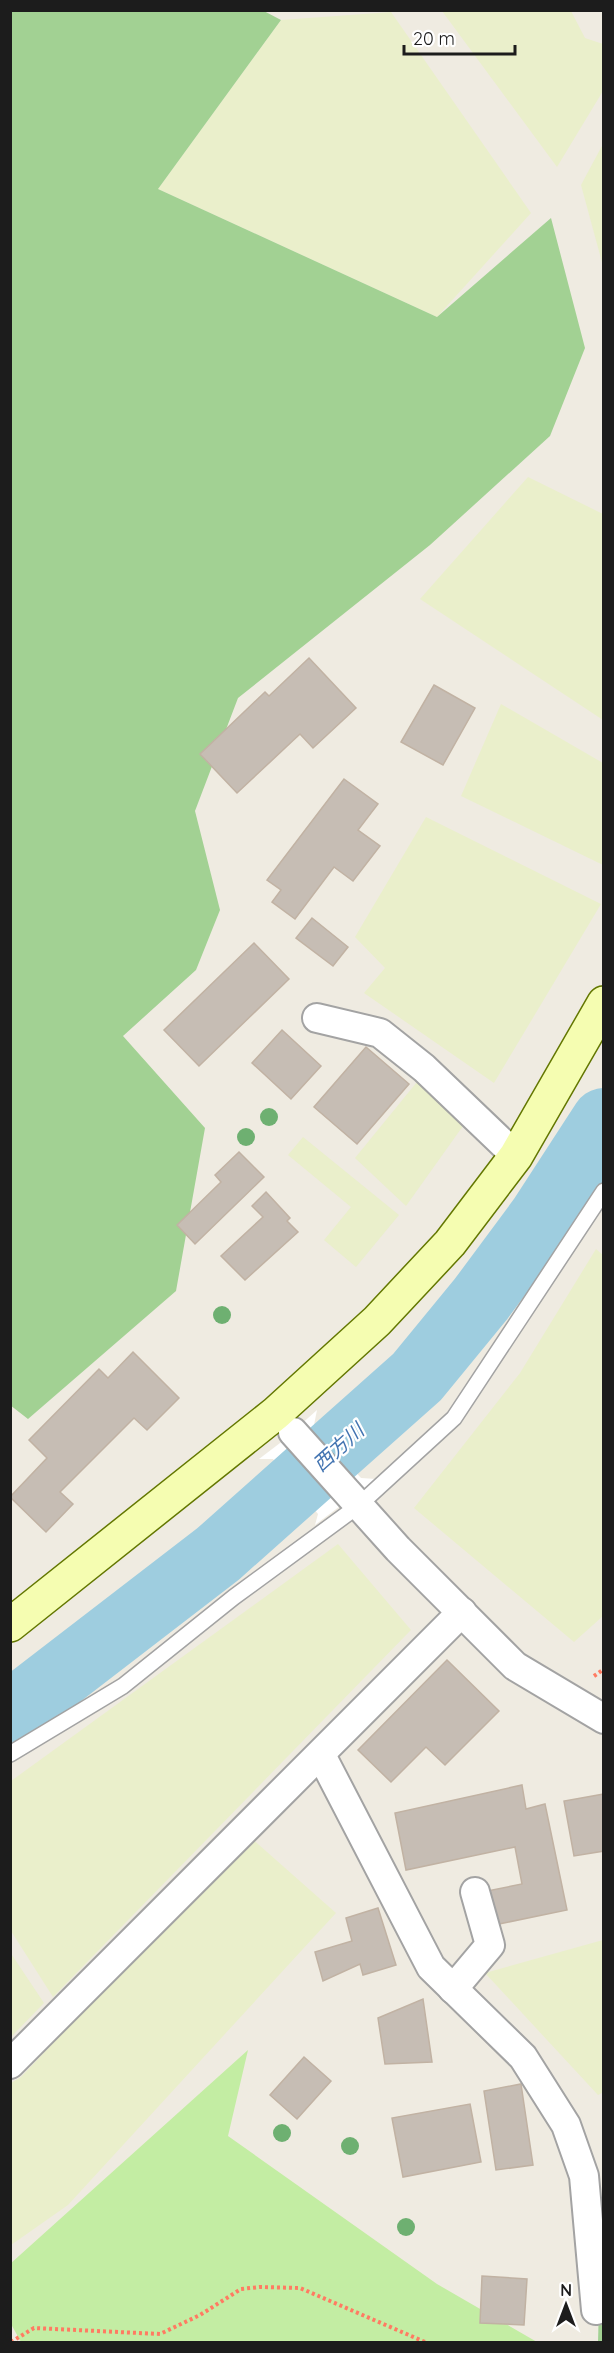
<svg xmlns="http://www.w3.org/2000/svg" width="614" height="2353" font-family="Quicksand,'Noto Sans JP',sans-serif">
<rect width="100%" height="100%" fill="#efebe1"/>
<g fill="#eaefcb">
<polygon points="442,11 571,11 585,38 603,44 603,91 557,167"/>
<polygon points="391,12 531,213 437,317 158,189 281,20"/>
<polygon points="603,144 603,266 581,185"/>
<polygon points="528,477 603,514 603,720 420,599"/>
<polygon points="501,704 603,763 603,865 461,796"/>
<polygon points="426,817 601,904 494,1083 364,993 385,968 355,937"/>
<polygon points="417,1082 468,1119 406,1206 355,1158"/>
<polygon points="303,1137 399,1215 356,1267 324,1240 351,1207 288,1155"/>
<polygon points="596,1249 604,1256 603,1616 574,1642 414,1508 520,1373"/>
<polygon points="338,1544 411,1630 53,1997 11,1931 11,1781"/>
<polygon points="249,1836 336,1913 68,2205 11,2245 11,2083 21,2077"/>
<polygon points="603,1940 604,2092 598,2095 485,1973"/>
<polygon points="10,1952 44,2003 11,2037 10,2037"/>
</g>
<polygon fill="#c3eda3" points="248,2050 228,2136 437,2284 537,2342 21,2342 11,2324 10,2264"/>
<g fill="#a2d193">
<polygon points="262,10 281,20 158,189 437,317 551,218 585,348 550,436 430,545 238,698 195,811 220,910 196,970 123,1036 205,1128 176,1291 28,1419 10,1405 10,11"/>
<polygon points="603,2168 604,2342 598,2342"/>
</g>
<polygon fill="#fff" points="317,1410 314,1425 361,1478 376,1479 315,1525 318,1514 273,1459 259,1459 280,1443"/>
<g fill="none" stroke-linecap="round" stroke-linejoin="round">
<polyline stroke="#9ecddf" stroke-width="66" points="10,1714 218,1554 417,1377 481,1299 541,1218 604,1121"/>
</g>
<g fill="#c6bdb4" stroke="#c1b2a3" stroke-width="1.5">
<polygon points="309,658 356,708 313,748 300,734 237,793 200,754 265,692 269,696"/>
<polygon points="434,685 475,708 443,765 401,742"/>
<polygon points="344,779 378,804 358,830 380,846 353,881 334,867 295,919 272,902 281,890 267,880"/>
<polygon points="312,918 348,947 333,966 296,938"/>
<polygon points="254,943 289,979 199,1066 164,1030"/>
<polygon points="282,1030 321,1066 291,1099 252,1063"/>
<polygon points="366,1047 409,1084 357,1144 314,1107"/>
<polygon points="239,1152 264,1177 195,1244 177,1225 221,1182 215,1175"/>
<polygon points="266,1192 290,1218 287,1221 298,1232 245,1280 221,1256 263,1217 252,1206"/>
<polygon points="133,1352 179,1398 147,1430 134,1418 60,1492 73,1504 46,1532 10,1497 47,1458 29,1440 99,1369 108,1378"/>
<polygon points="447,1660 499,1711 445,1765 426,1747 391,1782 358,1750"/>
<polygon points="522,1785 526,1809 545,1804 567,1910 494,1925 487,1891 522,1884 515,1847 406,1870 395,1813"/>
<polygon points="604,1794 604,1851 574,1856 564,1801"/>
<polygon points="378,1908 396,1965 363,1975 360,1964 323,1981 315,1952 352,1941 346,1918"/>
<polygon points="423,1999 432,2062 385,2064 378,2018"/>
<polygon points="304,2057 331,2081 297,2119 270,2095"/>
<polygon points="521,2084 533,2165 496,2170 484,2091"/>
<polygon points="470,2104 481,2162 403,2177 392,2118"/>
<polygon points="482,2276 527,2279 524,2325 480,2323"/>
</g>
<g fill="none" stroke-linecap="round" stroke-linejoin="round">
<defs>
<polyline id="lane" points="10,1754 123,1686 234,1597 358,1506 454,1418 604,1191"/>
<g id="street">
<polyline points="317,1018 380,1033 424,1068 516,1156"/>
<polyline points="293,1432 398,1549 515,1666 604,1719"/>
<polyline points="321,1755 431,1967 523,2057 566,2125 584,2176 596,2310"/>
<polyline points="453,1989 490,1945 475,1892"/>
<polyline points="10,2064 462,1612"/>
</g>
<polyline id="secondary" points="10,1625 276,1413 377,1321 450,1243 516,1156 604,1003"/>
</defs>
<use href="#lane" stroke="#a3a3a3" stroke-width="18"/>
<use href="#street" stroke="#a3a3a3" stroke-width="32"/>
<use href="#secondary" stroke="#637700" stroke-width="36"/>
<g stroke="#ff7b62" stroke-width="4" stroke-dasharray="3 3" stroke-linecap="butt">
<polyline points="594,1676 604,1669"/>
<polyline points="11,2342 34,2328 160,2334 200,2315 241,2289 260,2287 300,2288 425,2342"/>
</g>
<use href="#lane" stroke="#fff" stroke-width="15"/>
<use href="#street" stroke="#fff" stroke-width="28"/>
<use href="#secondary" stroke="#f5fdb1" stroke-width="33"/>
</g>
<g fill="#6eb071">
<circle cx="269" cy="1117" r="9"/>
<circle cx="246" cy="1137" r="9"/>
<circle cx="222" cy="1315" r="9"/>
<circle cx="282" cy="2133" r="9"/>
<circle cx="350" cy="2146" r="9"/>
<circle cx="406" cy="2227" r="9"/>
</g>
<g text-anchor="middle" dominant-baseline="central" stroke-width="4.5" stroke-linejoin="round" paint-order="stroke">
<g font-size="20" font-style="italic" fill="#4374b1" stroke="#fff">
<text transform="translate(338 1447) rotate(-42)">西方川</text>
</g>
</g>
<rect width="614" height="2353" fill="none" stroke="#1c1c1c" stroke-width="24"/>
<g transform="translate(566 2305)" stroke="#ffffff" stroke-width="4.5" paint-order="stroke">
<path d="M0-4.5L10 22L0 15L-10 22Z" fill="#1c1c1c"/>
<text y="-9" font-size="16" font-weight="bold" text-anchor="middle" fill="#1c1c1c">N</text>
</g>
<path d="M404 45v9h111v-9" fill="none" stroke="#1c1c1c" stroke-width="3"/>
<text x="413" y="45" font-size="18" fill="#1c1c1c" stroke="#ffffff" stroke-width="4.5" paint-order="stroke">20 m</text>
</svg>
